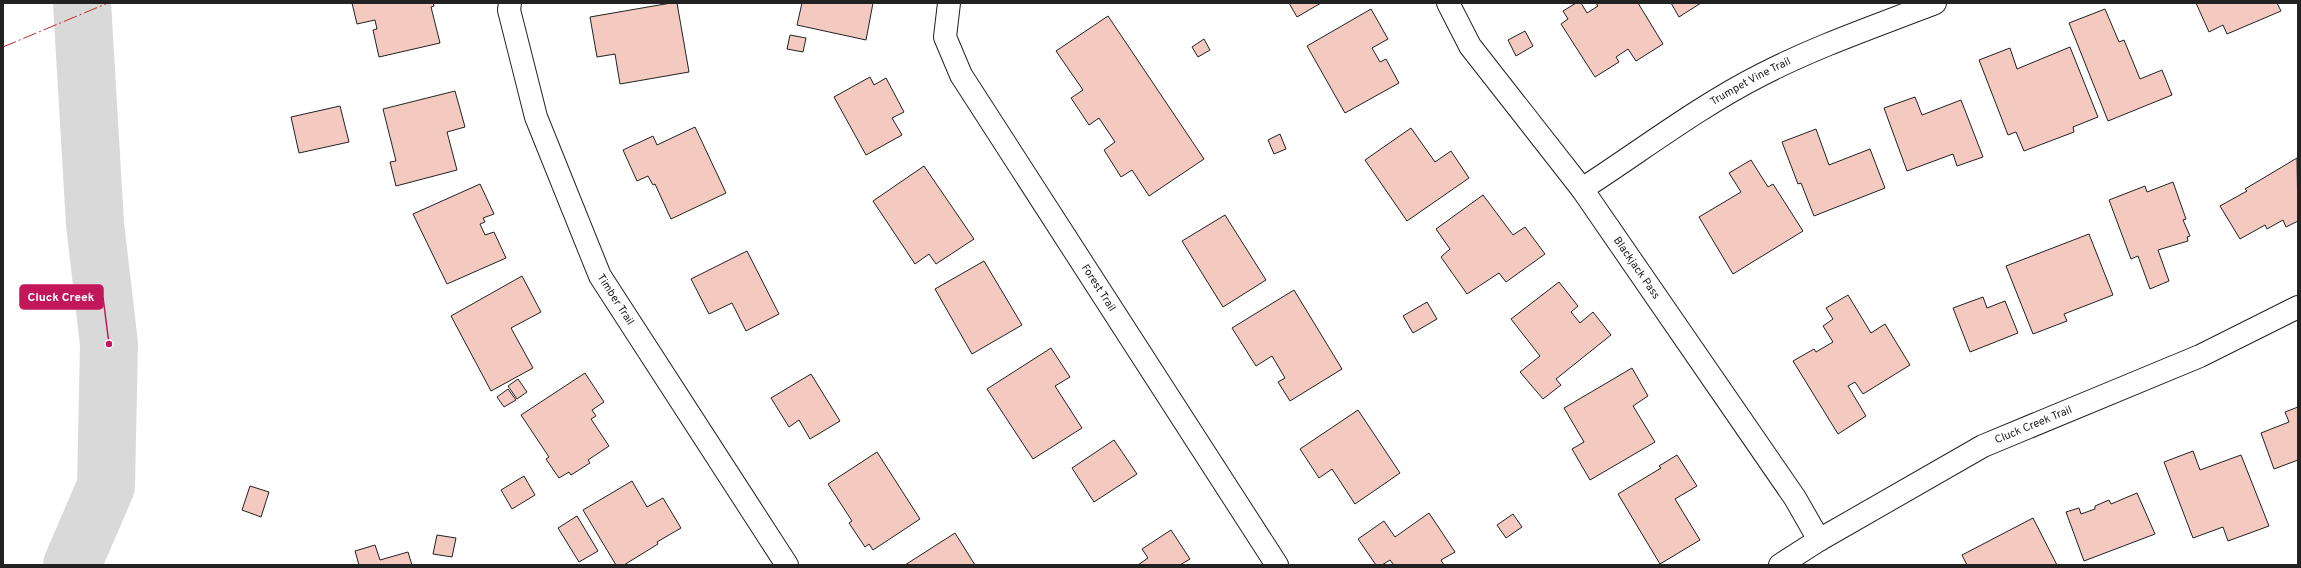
<svg xmlns="http://www.w3.org/2000/svg" width="2301" height="568" font-family="Overpass,sans-serif">
<rect width="100%" height="100%" fill="#fff"/>
<g fill="none" stroke-linecap="round" stroke-linejoin="round">
<polyline stroke="#d9d9d9" stroke-width="58" points="72,565 106,486 109,344 95,224 82,3"/>
</g>
<g fill="#f3c9c0" stroke="#222">
<polygon points="352,3 433,3 434,6 431,7 440,43 379,57 373,30 377,29 375,20 357,24"/>
<polygon points="671,3 677,3 689,72 620,84 615,54 597,57 590,17"/>
<polygon points="802,3 873,3 866,40 797,25"/>
<polygon points="1289,3 1321,3 1297,17"/>
<polygon points="1576,3 1581,3 1587,13 1598,6 1596,3 1638,3 1663,44 1636,61 1628,49 1616,57 1619,62 1595,77 1561,24 1568,19 1563,11"/>
<polygon points="1671,3 1701,3 1679,17"/>
<polygon points="2196,3 2277,3 2281,11 2227,34 2223,25 2209,32"/>
<polygon points="1371,9 1388,39 1372,48 1380,62 1386,59 1399,83 1345,113 1307,46"/>
<polygon points="2105,9 2119,42 2124,40 2140,79 2162,70 2172,95 2108,121 2069,23"/>
<polygon points="1108,16 1204,159 1149,196 1132,170 1121,177 1104,150 1115,142 1099,118 1089,125 1071,98 1083,90 1056,51"/>
<polygon points="1525,31 1533,46 1516,56 1508,40"/>
<polygon points="790,35 806,38 803,52 787,49"/>
<polygon points="1204,39 1210,50 1198,57 1192,47"/>
<polygon points="2070,47 2098,117 2073,127 2074,132 2024,151 2016,132 2008,135 1979,60 2010,48 2017,69"/>
<polygon points="870,77 874,85 886,78 904,112 892,118 902,135 866,155 834,97"/>
<polygon points="455,91 465,127 447,132 457,170 396,186 390,162 396,161 383,109"/>
<polygon points="1915,97 1922,115 1961,100 1983,157 1957,166 1953,154 1907,171 1884,108"/>
<polygon points="340,106 349,142 299,153 291,117"/>
<polygon points="695,127 726,193 671,219 655,184 653,185 648,176 637,181 623,150 653,136 657,145"/>
<polygon points="1411,128 1435,162 1451,151 1469,178 1407,221 1365,160"/>
<polygon points="1816,129 1829,165 1870,149 1885,188 1814,216 1801,183 1798,184 1782,142"/>
<polygon points="1280,134 1286,149 1274,154 1268,140"/>
<polygon points="2297,158 2298,221 2286,227 2283,220 2267,229 2265,225 2240,239 2220,206 2247,191 2245,189"/>
<polygon points="1751,160 1768,187 1773,184 1803,231 1733,274 1699,217 1741,192 1729,173"/>
<polygon points="924,166 974,239 936,264 929,254 915,264 873,201"/>
<polygon points="2173,182 2186,219 2183,220 2190,236 2187,237 2188,241 2158,250 2169,281 2150,289 2138,256 2131,259 2109,200 2145,186 2147,192"/>
<polygon points="480,184 494,214 483,218 485,222 480,224 485,235 494,232 506,258 447,284 413,214"/>
<polygon points="1483,195 1513,235 1525,227 1545,254 1506,282 1499,273 1467,294 1441,257 1450,249 1436,229"/>
<polygon points="1225,215 1266,280 1223,307 1182,241"/>
<polygon points="2089,234 2113,295 2064,314 2067,321 2033,334 2006,266"/>
<polygon points="747,251 779,314 746,331 732,303 709,314 691,279"/>
<polygon points="984,261 1022,325 972,354 935,289"/>
<polygon points="522,276 541,312 511,328 533,368 491,391 451,316"/>
<polygon points="1559,282 1578,306 1571,312 1580,323 1593,312 1611,335 1556,379 1561,385 1543,399 1520,372 1540,356 1511,319"/>
<polygon points="1294,290 1342,369 1290,401 1278,382 1285,378 1272,356 1256,366 1232,328"/>
<polygon points="1848,295 1871,333 1885,324 1910,365 1863,394 1855,382 1848,386 1866,416 1838,434 1793,361 1814,349 1816,352 1833,342 1823,326 1833,319 1826,308"/>
<polygon points="1983,297 1987,308 2005,301 2018,333 1970,352 1953,308"/>
<polygon points="1427,302 1437,319 1413,333 1403,316"/>
<polygon points="1051,348 1070,377 1055,386 1082,428 1033,459 987,389"/>
<polygon points="1632,368 1648,396 1633,406 1655,442 1590,480 1572,449 1584,442 1564,408"/>
<polygon points="585,373 604,402 592,410 596,416 591,419 609,446 588,460 590,463 571,475 569,472 559,478 546,459 549,457 521,415"/>
<polygon points="811,374 840,421 810,439 799,420 789,427 771,398"/>
<polygon points="518,379 527,392 517,399 508,386"/>
<polygon points="508,389 516,400 504,407 497,397"/>
<polygon points="2298,407 2298,460 2274,469 2261,433 2289,422 2285,412"/>
<polygon points="1358,410 1400,473 1355,504 1332,469 1319,478 1300,449"/>
<polygon points="1114,440 1137,474 1094,502 1072,468"/>
<polygon points="2193,451 2200,470 2241,455 2269,526 2228,541 2223,527 2193,538 2164,462"/>
<polygon points="877,452 920,519 873,550 869,544 865,547 849,523 852,521 828,484"/>
<polygon points="1677,455 1697,486 1675,499 1700,540 1660,564 1618,494 1661,468 1659,466"/>
<polygon points="524,476 535,495 512,509 501,490"/>
<polygon points="632,481 647,507 663,498 681,528 657,542 658,544 624,565 616,565 583,510"/>
<polygon points="250,486 269,492 261,517 242,510"/>
<polygon points="2137,493 2155,534 2084,561 2066,512 2079,508 2081,514 2095,509 2095,506 2109,500 2111,504"/>
<polygon points="1429,513 1455,552 1441,560 1444,565 1394,565 1390,560 1382,565 1376,565 1358,539 1384,521 1395,537"/>
<polygon points="1513,514 1522,527 1506,538 1497,525"/>
<polygon points="577,516 598,551 579,562 558,528"/>
<polygon points="2033,518 2057,565 1967,565 1962,555"/>
<polygon points="1171,530 1190,559 1180,565 1138,565 1148,558 1142,549"/>
<polygon points="955,533 975,565 905,565"/>
<polygon points="437,535 456,538 452,557 433,554"/>
<polygon points="375,545 380,560 408,552 412,565 359,565 355,551"/>
</g>
<g fill="none" stroke-linecap="round" stroke-linejoin="round">
<defs>
<g id="minor">
<path id="s1" d="M510,3L509,10L536,117L600,276L787,565"/>
<path id="s2" d="M949,3L945,37L961,75L1277,565"/>
<path id="s3" d="M1448,3L1470,46L1582,189L1795,498L1819,540"/>
<path id="s4" d="M1582,189C1641,151 1698,107 1761,75C1817,46 1876,26 1935,3"/>
</g>
<g id="tertiary">
<path id="s5" d="M1780,565L1819,540L1983,446L2200,356L2298,307"/>
</g>
</defs>
<use href="#minor" stroke="#222" stroke-width="24"/>
<use href="#tertiary" stroke="#222" stroke-width="24"/>
<use href="#minor" stroke="#fff" stroke-width="22"/>
<use href="#tertiary" stroke="#fff" stroke-width="22"/>
<polyline stroke="#c62828" stroke-width="1" stroke-dasharray="14 3 2 3" stroke-linecap="butt" points="3,47 108,3"/>
</g>
<g text-anchor="middle" dominant-baseline="central" stroke-width="3" stroke-linejoin="round" paint-order="stroke">
<g font-size="11" fill="#222" stroke="#fff">
<text stroke="none"><textPath href="#s4" startOffset="200">Trumpet Vine Trail</textPath></text>
<text stroke="none"><textPath href="#s3" startOffset="326">Blackjack Pass</textPath></text>
<text stroke="none"><textPath href="#s2" startOffset="329">Forest Trail</textPath></text>
<text stroke="none"><textPath href="#s1" startOffset="317">Timber Trail</textPath></text>
<text stroke="none"><textPath href="#s5" startOffset="290">Cluck Creek Trail</textPath></text>
</g>
</g>
<path fill="none" stroke="#c2185b" stroke-width="1.5" d="M109 344L103 297"/>
<circle fill="#c2185b" stroke="#fff" stroke-width="1.5" cx="109" cy="344" r="4"/>
<rect fill="#c2185b" stroke="#c2185b" stroke-width="1.5" x="20" y="285" width="83" height="24" rx="4"/>
<g font-size="12" text-anchor="middle" font-weight="bold" fill="#fff">
<text x="61" y="301">Cluck Creek</text>
</g>
<rect width="2301" height="568" fill="none" stroke="#222222" stroke-width="8"/>
</svg>
